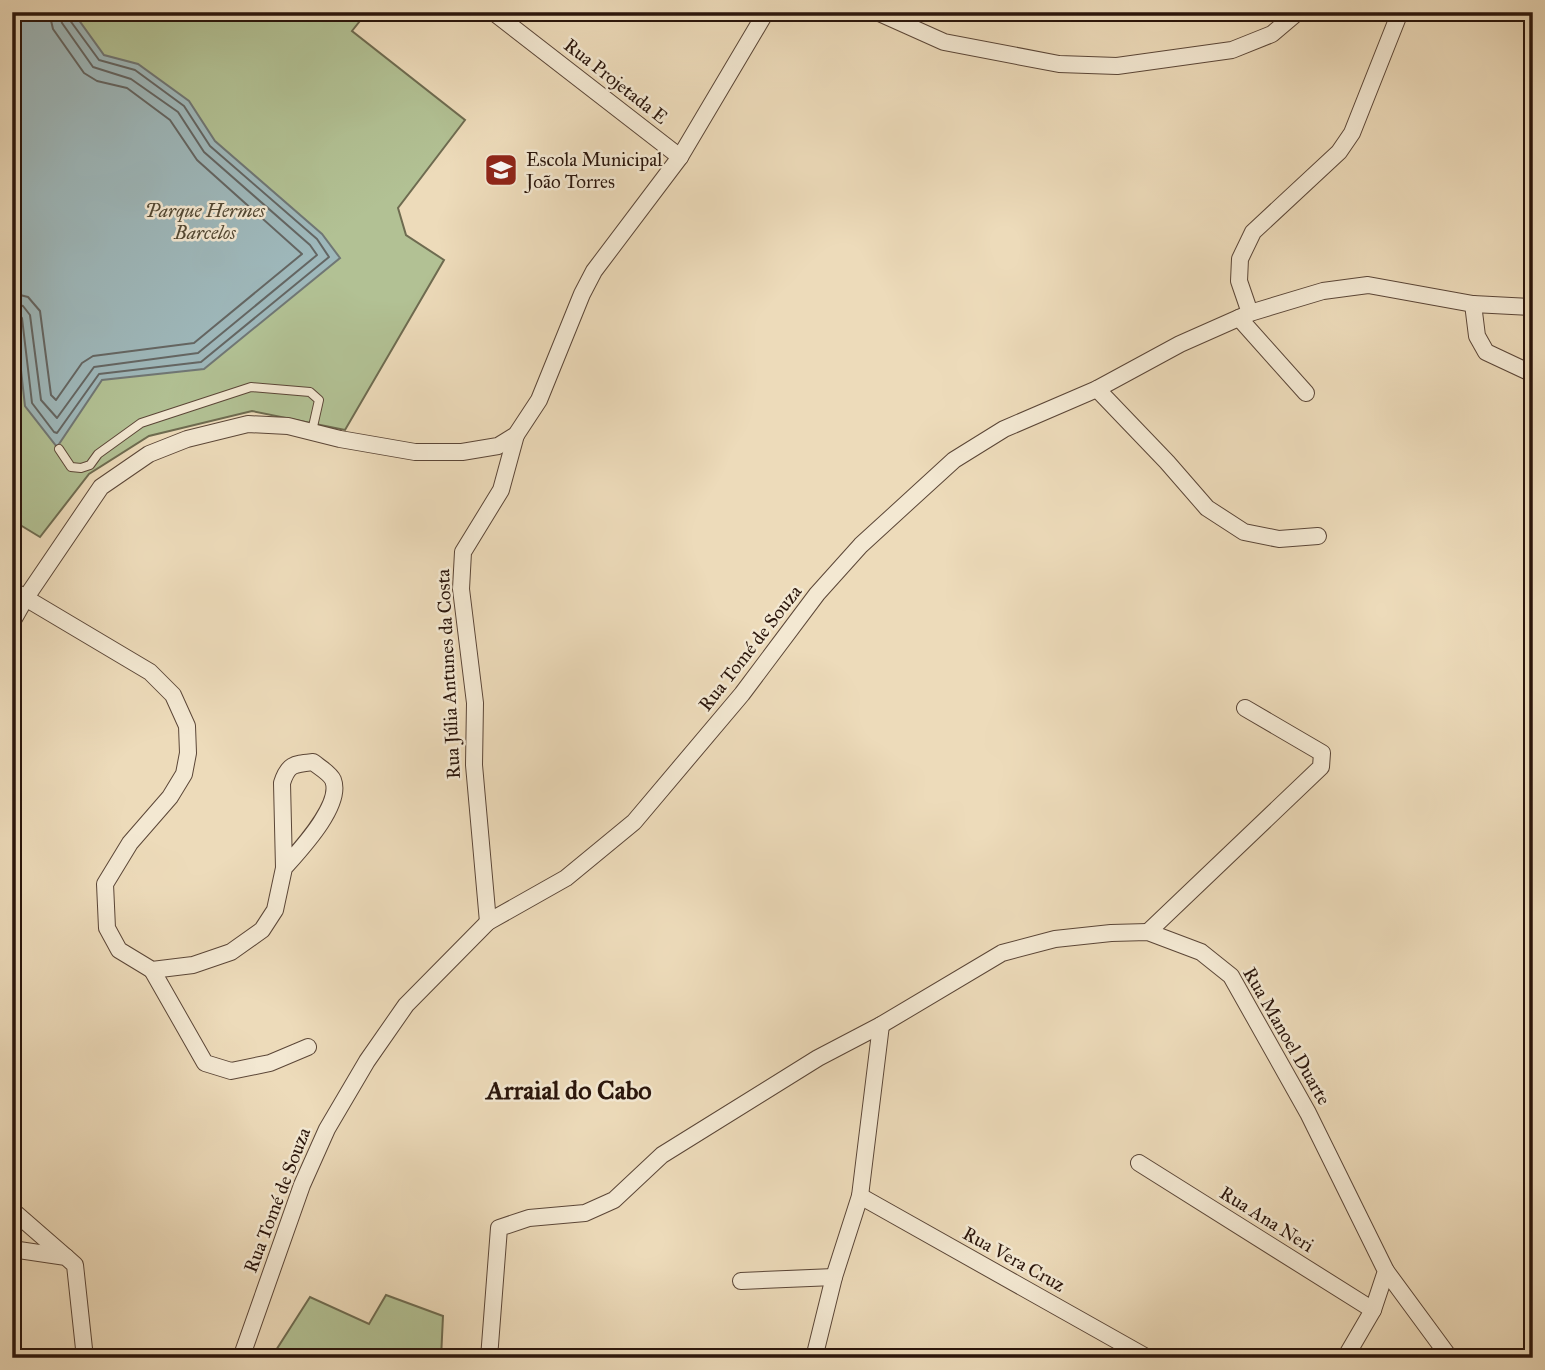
<svg xmlns="http://www.w3.org/2000/svg" width="1545" height="1370" font-family="'IM FELL Great Primer',serif">
<rect width="100%" height="100%" fill="#eddbba"/>
<filter id="stains"><feTurbulence type="fractalNoise" baseFrequency=".00286" numOctaves="4"/><feColorMatrix values="0 0 0 0 .2 0 0 0 0 .09 0 0 0 0 .02 0 0 0 .5 -.17"/></filter>
<radialGradient id="worn" r=".72"><stop offset=".6" stop-color="#630" stop-opacity="0"/><stop offset="1" stop-color="#630" stop-opacity=".3"/></radialGradient>
<g fill="#b2c194" stroke="#6e6b50" stroke-width="2">
<polygon points="12,12 367,12 352,31 465,120 398,208 406,235 444,260 345,430 252,411 149,436 89,474 40,537 12,520"/>
<polygon points="386,1295 443,1316 441,1358 271,1358 310,1297 369,1324"/>
</g>
<polygon fill="#9eb8bb" stroke="#707775" stroke-width="2" points="12,12 73,12 104,55 138,64 189,101 215,141 322,234 340,258 204,369 102,380 57,447 25,406 12,289"/>
<g fill="none" stroke-linecap="round" stroke-linejoin="round">
<g stroke="#646663" stroke-width="2">
<polyline points="12,293 28,297 40,311 51,395 56,400 82,363 93,356 194,343 302,254 197,160 170,120 127,88 97,81 84,73 53,29 49,12"/>
<polyline points="12,303 23,306 30,315 41,400 57,418 94,367 198,353 317,255 310,245 204,152 178,112 131,79 93,67 62,23 59,12"/>
<polyline points="12,312 18,313 22,318 32,403 54,432 57,433 99,374 201,362 329,257 317,239 210,146 184,106 135,70 99,60 69,19 68,12"/>
</g>
<defs>
<polyline id="service" points="59,449 71,467 81,468 90,465 98,454 141,423 251,387 310,392 319,400 312,431"/>
<g id="minor">
<polyline points="493,12 680,157"/>
<polyline points="877,12 944,42 1059,64 1117,66 1232,50 1272,34 1298,12"/>
<polyline points="1473,304 1477,336 1486,352 1533,374"/>
<polyline points="1250,313 1239,281 1240,259 1253,232 1339,152 1352,133 1400,12"/>
<polyline points="1239,318 1306,393"/>
<polyline points="1097,389 1167,462 1207,508 1244,532 1279,539 1318,536"/>
<path d="M12,590L150,672L173,695L187,726L188,753L184,774L170,797L130,843L105,884L107,928L119,950L152,970L193,965L231,952L262,930L275,910L284,868L282,783C288,764 294,764 313,762C319,767 330,773 333,780C343,805 299,851 284,868"/>
<polyline points="12,622 25,599 101,487 149,454 187,439 248,424 288,426 340,439 415,452 462,452 498,446 516,435 539,400 582,294 594,271 680,157 766,12"/>
<polyline points="488,922 474,765 475,703 461,589 463,552 501,490 516,435"/>
<polyline points="1148,932 1321,767 1322,753 1245,708"/>
<polyline points="152,970 205,1063 231,1071 270,1063 308,1047"/>
<polyline points="1139,1163 1373,1310"/>
<polyline points="860,1196 1148,1358"/>
<polyline points="12,1210 66,1257"/>
<polyline points="12,1249 66,1257 75,1265 85,1358"/>
<polyline points="1386,1271 1450,1358"/>
<polyline points="741,1281 834,1277"/>
<polyline points="241,1358 302,1185 327,1129 367,1061 406,1005 488,922 566,878 634,822 742,694 817,594 861,545 954,460 1004,429 1097,389 1180,344 1250,313 1323,291 1368,285 1473,304 1533,307"/>
<polyline points="489,1358 499,1228 529,1218 585,1213 614,1200 662,1155 818,1058 881,1025 1002,953 1055,939 1111,933 1148,932 1201,952 1231,976 1308,1113 1386,1271 1373,1310 1345,1358"/>
<polyline points="814,1358 834,1277 860,1196 881,1025"/>
</g>
</defs>
<use href="#service" stroke="#5b4637" stroke-width="10"/>
<use href="#minor" stroke="#5b4637" stroke-width="18"/>
<use href="#service" stroke="#f3e8d2" stroke-width="8"/>
<use href="#minor" stroke="#f3e8d2" stroke-width="16"/>
</g>
<defs>
<symbol id="school-square" viewBox="-11 -11 22 22"><rect x="-9" y="-9" width="18" height="18" rx="4" fill="#8f2418" stroke="#f3e8d2"/><path d="M0-5L7-2L0 1L-7-2ZM-4 1L0 2.5L4 1V4Q0 6-4 4Z" fill="#fff"/></symbol>
</defs>
<g fill-rule="evenodd">
<use href="#school-square" x="482" y="151" width="38" height="38"/>
</g>
<g text-anchor="middle" dominant-baseline="central" stroke-width="5" stroke-linejoin="round" paint-order="stroke">
<g font-size="19" fill="#2a150b" stroke="#f3e8d2">
<text transform="translate(616 81) rotate(38)">Rua Projetada E</text>
<text transform="translate(750 648) rotate(-52)">Rua Tomé de Souza</text>
<text transform="translate(448 674) rotate(-93)">Rua Júlia Antunes da Costa</text>
<text transform="translate(1287 1036) rotate(60)">Rua Manoel Duarte</text>
<text transform="translate(277 1200) rotate(-69)">Rua Tomé de Souza</text>
<text transform="translate(1267 1219) rotate(32)">Rua Ana Neri</text>
<text transform="translate(1014 1259) rotate(29)">Rua Vera Cruz</text>
</g>
<g font-size="19" fill="#2a150b" stroke="#f3e8d2" text-anchor="start">
<text x="526" y="159">Escola Municipal<tspan x="526" dy="22">João Torres</tspan></text>
</g>
<g font-size="19" font-style="italic" fill="#534934" stroke="#f3e8d2">
<text x="205" y="210">Parque Hermes<tspan x="205" dy="22">Barcelos</tspan></text>
</g>
<g font-size="26" font-weight="bold" fill="#2a150b" stroke="#f3e8d2">
<text x="569" y="1090">Arraial do Cabo</text>
</g>
</g>
<rect width="1545" height="1370" fill="none" stroke="#eddbba" stroke-width="42"/>
<rect x="14" y="14" width="1517" height="1342" fill="none" stroke="#2a150b" stroke-width="3.5"/>
<rect x="21" y="21" width="1503" height="1328" fill="none" stroke="#2a150b" stroke-width="2"/>
<rect width="100%" height="100%" filter="url(#stains)"/>
<rect width="100%" height="100%" fill="url(#worn)"/>
</svg>
